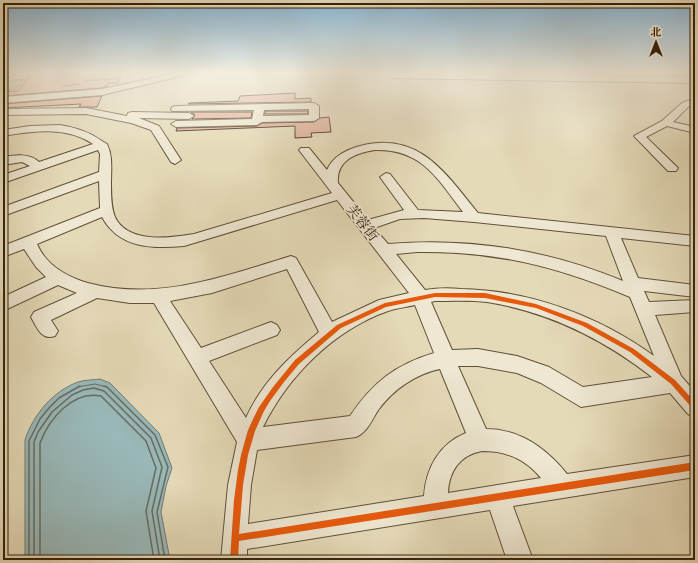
<svg xmlns="http://www.w3.org/2000/svg" width="698" height="563" font-family="'Old Standard TT','Noto Serif SC',serif">
<rect width="100%" height="100%" fill="#e5dab8"/>
<filter id="stains"><feTurbulence type="fractalNoise" baseFrequency=".005" numOctaves="4"/><feColorMatrix values="0 0 0 0 .2 0 0 0 0 .09 0 0 0 0 .02 0 0 0 .5 -.17"/></filter>
<radialGradient id="worn" r=".72"><stop offset=".6" stop-color="#630" stop-opacity="0"/><stop offset="1" stop-color="#630" stop-opacity=".3"/></radialGradient>
<polygon fill="#b3c090" stroke="#74714e" points="24,80 16,89 3,91 3,87 8,81"/>
<path fill="#99b8b8" stroke="#717c74" d="M100,379L110,383L159,433L172,468L166,486L161,512L170,560H25V440C33,415 53,391 78,382C84,380 93,380 100,379Z"/>
<g fill="none" stroke-linecap="round" stroke-linejoin="round">
<polyline stroke="#666d62" stroke-width="1" points="77,387 95,384 107,387"/>
<g stroke="#666d62" stroke-width="1.5">
<polyline points="104,386 107,387 155,435 168,467 157,512 165,560"/>
<polyline points="29,560 29,441 40,419 49,408 59,398 80,386"/>
<polyline points="34,560 34,442 38,432 52,412 72,395 83,390 94,388 104,391 151,438 162,467 152,511 160,560"/>
<path d="M40,560V443C49,419 73,390 101,396L146,441L156,468L146,511L154,560"/>
</g>
</g>
<g fill="#e4b09a" stroke="#34220d">
<polygon points="32,73 91,73 91,75 122,73 118,83 109,83 107,86 102,88 3,96 3,92 18,91"/>
<polygon points="295,93 295,99 311,98 311,102 188,104 189,103 238,101 240,96"/>
<polygon points="102,96 97,107 79,107 81,104 3,108 3,104"/>
<rect x="265" y="111" width="43" height="3"/>
<polygon points="191,112 252,112 251,118 192,119 195,115"/>
<polygon points="329,117 331,132 311,133 312,137 295,138 295,126 176,131 177,128 257,126 262,123 314,122 320,118"/>
</g>
<g fill="none" stroke-linecap="round" stroke-linejoin="round">
<defs>
<g id="minor">
<polygon points="177,73 194,73 102,95 3,103 3,97 102,89"/>
<polygon points="390,73 695,77 695,83 393,78 390,77"/>
<polygon points="695,98 695,104 688,107 673,122 695,127 695,133 667,126 646,137 678,168 676,171 668,171 634,136 662,121 682,103"/>
<path d="M314,103L319,106V118L314,121L262,122L257,125L176,127L171,124L176,121L252,119L254,110L172,111L171,109L172,107L176,106ZM309,109V115L263,116L264,110Z"/>
<polygon points="86,108 127,116 128,113 132,112 189,113 194,116 189,119 139,118 159,126 181,160 175,164 171,162 151,130 131,123 86,114 3,115 3,109"/>
<path d="M60,125C76,128 88,131 102,141C102,141 107,144 107,144C113,156 111,169 111,184C111,195 111,207 115,217C128,244 170,238 194,234L332,193L299,150L301,148H309L327,170C333,156 346,150 360,146C419,130 446,174 478,213L695,236V246L621,238L638,278L695,285V297L644,291L649,302L695,300V312L655,315L681,376L695,392V417L688,414L670,393L581,407L541,383L517,373L478,366H458L486,429C520,429 546,448 567,474L695,455V477L513,506L533,560H507L490,510L247,549V560H221L228,485L237,442L154,303H130L97,298L51,320L58,331L55,336C42,341 37,328 31,317L34,312L77,293L58,285L3,311V297L46,277L36,267L24,249L3,257V246L100,208L99,181L3,216V207L99,172L100,154L98,150L3,183V175L30,166L22,162L3,165V157C15,155 30,153 39,162L93,144C66,126 33,131 3,136V130L30,126ZM375,150C422,149 437,178 463,212L418,210L390,174L386,173L380,177L404,210L368,220L338,183C336,160 356,153 375,150ZM337,200L409,293L379,300L332,322L296,258L291,256C225,276 158,302 88,283C67,277 46,265 37,244L102,217C119,248 151,249 184,246ZM424,218L474,222L606,236L623,281C548,250 469,237 388,244L374,228L400,219ZM417,252C496,251 557,266 630,297L654,356C599,316 529,290 461,289C449,288 437,288 425,290L396,254ZM287,269L319,332C289,357 262,382 246,418L209,361L277,335L280,330L277,325L271,322L201,348L170,301L212,293ZM435,301C451,301 470,300 487,302C549,312 603,339 652,377L583,387L549,367L517,356L478,349L452,350L431,302ZM415,305L434,353C395,365 373,382 350,416L263,427C288,376 334,330 388,311C397,308 407,307 415,305ZM440,369L466,433C439,444 426,468 424,496L248,524L251,485L257,450L356,437C368,432 372,419 379,409C394,389 416,374 440,369ZM482,451C507,451 525,459 541,478L448,493C449,471 460,455 482,451Z"/>
</g>
<polygon id="major" points="3,73 16,73 3,81"/>
</defs>
<use href="#minor" stroke="#605038" stroke-width="2"/>
<use href="#major" stroke="#34220d" stroke-width="2"/>
<g stroke="#34220d" stroke-width="1" stroke-dasharray="2 1" stroke-linecap="butt">
<polyline points="29,73 27,77 75,73"/>
<polyline points="88,74 100,73"/>
<polyline points="14,80 25,79 27,77"/>
<polyline points="84,81 121,78"/>
<polyline points="84,81 89,73"/>
<polyline points="63,86 81,84"/>
</g>
<use href="#minor" fill="#eee7d1" fill-rule="evenodd"/>
<use href="#major" fill="#e2bd7c" fill-rule="evenodd"/>
<defs>
<polygon id="cycleway" points="435,293 485,293 536,304 587,323 634,349 675,380 695,402 695,410 693,409 671,384 630,352 583,326 536,308 485,298 435,297 386,307 341,328 299,364 284,382 270,401 264,411 255,431 248,455 243,485 239,534 695,462 695,470 239,541 238,560 230,560 234,500 238,470 241,455 248,430 254,417 259,407 273,387 295,360 337,325 385,303"/>
</defs>
<use href="#cycleway" stroke="#eee7d1" stroke-width="3"/>
<use href="#cycleway" fill="#e8590c" fill-rule="evenodd"/>
</g>
<linearGradient id="sky" x2="0" y2="1"><stop stop-color="#88b6d5"/><stop offset="0.48" stop-color="#f3eedf"/><stop offset="1" stop-color="#f3eedf" stop-opacity="0"/></linearGradient>
<rect width="698" height="152" fill="url(#sky)"/>
<g text-anchor="middle" dominant-baseline="central" stroke-width="3.5" stroke-linejoin="round" paint-order="stroke">
<g font-size="14" fill="#34220d" stroke="#eee7d1">
<text transform="translate(362 223) rotate(52)">芙蓉街</text>
</g>
</g>
<rect width="698" height="563" fill="none" stroke="#e5dab8" stroke-width="16"/>
<rect x="4" y="4" width="690" height="555" fill="none" stroke="#34220d" stroke-width="2"/>
<rect x="8" y="8" width="682" height="547" fill="none" stroke="#34220d"/>
<g transform="translate(656 42)" stroke="#eee7d1" stroke-width="3" paint-order="stroke">
<path d="M0-3L7 15L0 10L-7 15Z" fill="#34220d"/>
<text y="-6" font-size="11" font-weight="bold" text-anchor="middle" fill="#34220d">北</text>
</g>
<rect width="100%" height="100%" filter="url(#stains)"/>
<rect width="100%" height="100%" fill="url(#worn)"/>
</svg>
